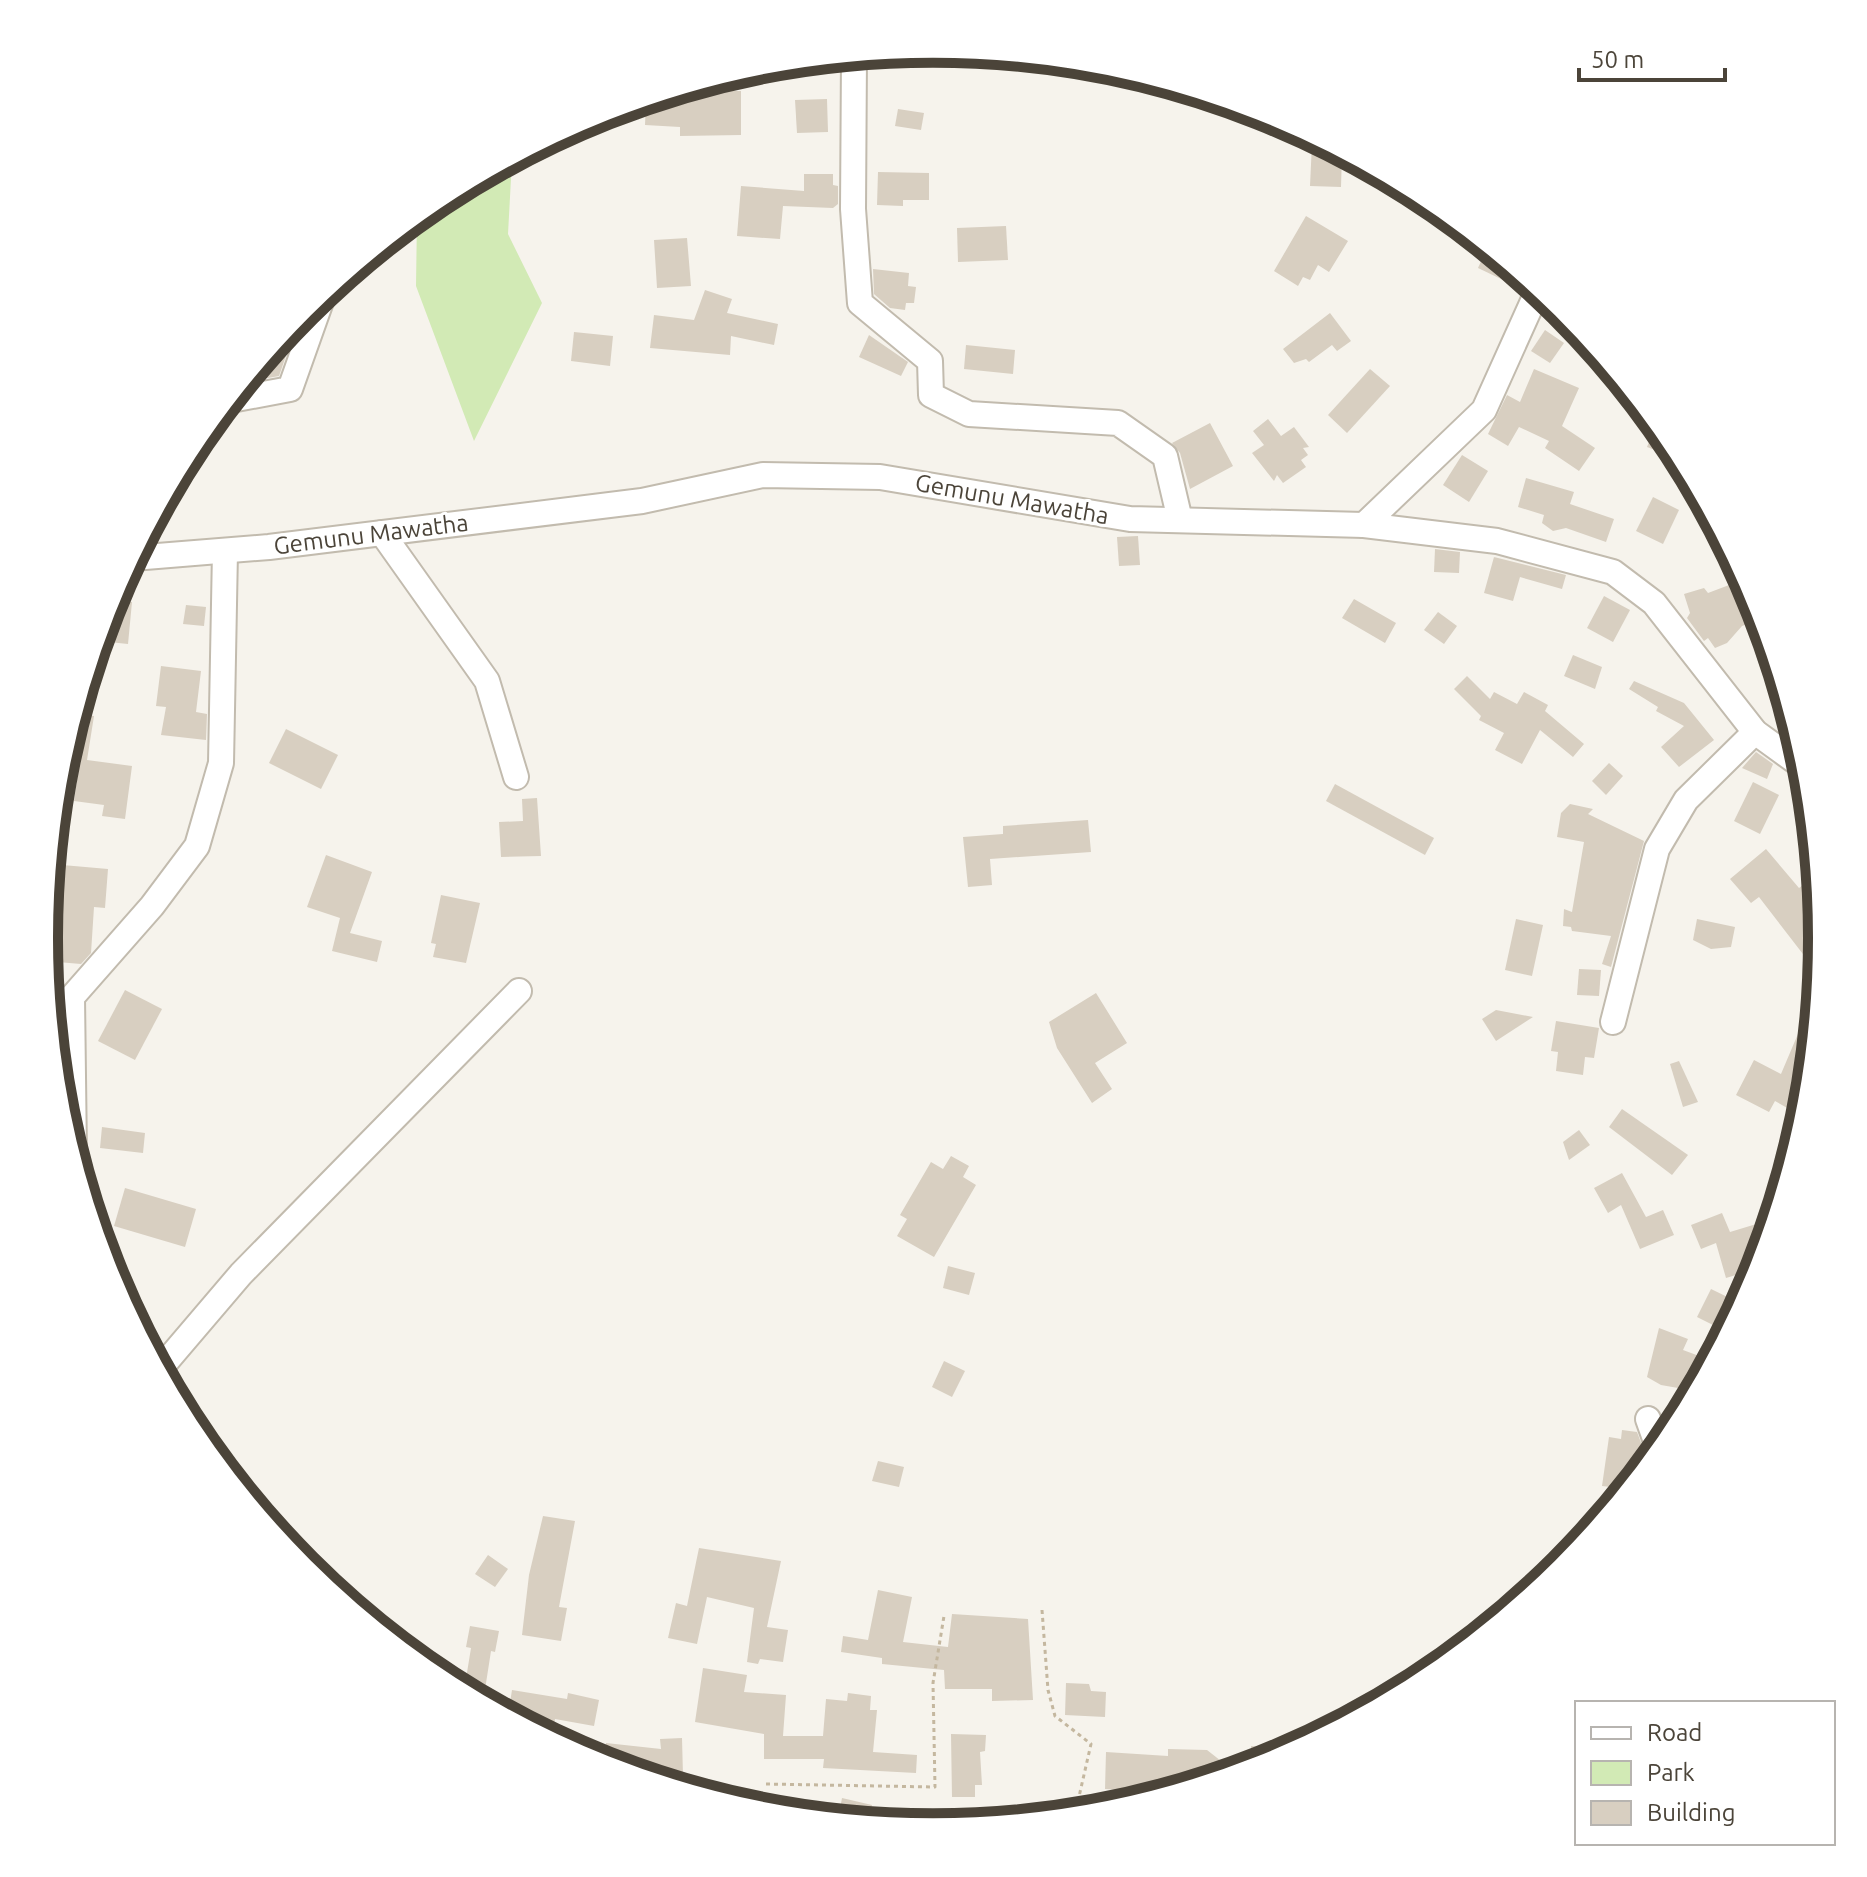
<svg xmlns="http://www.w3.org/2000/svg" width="1867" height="1877" font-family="Ubuntu,sans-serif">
<rect width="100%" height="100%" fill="#f6f3ec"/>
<polygon fill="#d2eab5" points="512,160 508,234 542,303 474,441 416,286 417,217 440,199"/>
<g fill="#d8cfc1">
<polygon points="712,81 712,91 741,91 741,135 680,136 680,127 645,125 646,101"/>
<polygon points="827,99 828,132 797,133 795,100"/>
<polygon points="898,109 924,113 921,130 895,126"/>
<polygon points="1312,143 1325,144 1342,153 1341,187 1310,186"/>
<polygon points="878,172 929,173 929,200 903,200 903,206 877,205"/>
<polygon points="804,174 833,174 833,185 838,186 838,204 833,208 783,206 780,239 737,236 741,186 804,191"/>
<polygon points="1306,216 1348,241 1329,272 1318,265 1310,280 1303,277 1298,286 1274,271"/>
<polygon points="1006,226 1008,260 958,262 957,228"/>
<polygon points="687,238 691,286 657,288 654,240"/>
<polygon points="1487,248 1527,280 1522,289 1478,268"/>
<polygon points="873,269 909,273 908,286 916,287 914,303 906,303 905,310 890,308 874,294"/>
<polygon points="705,290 732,299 727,313 778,324 774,345 731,336 730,355 650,348 654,315 694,320"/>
<polygon points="1330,313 1351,341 1337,351 1332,345 1309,362 1306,359 1294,363 1283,349"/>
<polygon points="290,327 289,347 279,376 245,382"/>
<polygon points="1545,330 1564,343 1550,363 1531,351"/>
<polygon points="574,332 613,336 610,366 571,361"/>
<polygon points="869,335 908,362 901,376 859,357"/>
<polygon points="966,345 1015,350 1013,374 964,369"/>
<polygon points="1370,369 1390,386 1347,433 1328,415"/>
<polygon points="1534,369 1579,388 1562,426 1595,448 1579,471 1545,448 1549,441 1519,427 1508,446 1488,434 1507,395 1520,402"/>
<polygon points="1268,419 1281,436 1294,427 1309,447 1303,448 1308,455 1301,460 1306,467 1283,483 1277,475 1274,481 1252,453 1264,445 1253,431"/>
<polygon points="1210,423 1233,466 1190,489 1180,453 1172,443"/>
<polygon points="1656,424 1668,438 1663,453 1647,447"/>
<polygon points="1462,455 1488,471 1469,502 1443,485"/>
<polygon points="1526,478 1574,492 1570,504 1614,519 1606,542 1566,528 1553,531 1542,523 1544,515 1518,507"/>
<polygon points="1653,497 1679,510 1663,544 1636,531"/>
<polygon points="1138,536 1140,565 1119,566 1117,537"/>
<polygon points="1435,549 1460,552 1459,573 1434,572"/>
<polygon points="1490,556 1566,575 1562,589 1520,577 1513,601 1484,593 1494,557"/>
<polygon points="1745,579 1762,619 1742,626 1727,643 1715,648 1708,638 1704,641 1687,618 1690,613 1684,594 1704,588 1708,593"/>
<polygon points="1604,596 1630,610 1613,642 1587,628"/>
<polygon points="1354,599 1396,623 1385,643 1342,618"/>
<polygon points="111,600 132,602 128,644 99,641"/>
<polygon points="186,605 206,607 204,626 183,624"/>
<polygon points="1438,612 1457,626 1444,644 1424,630"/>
<polygon points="1573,655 1602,667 1595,689 1564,676"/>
<polygon points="161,666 201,671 196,712 207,714 206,740 161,735 166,707 156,706"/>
<polygon points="1467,676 1490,699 1494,692 1517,704 1524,692 1548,705 1545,711 1584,744 1573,757 1540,730 1522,764 1495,750 1504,733 1479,720 1481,716 1454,689"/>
<polygon points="1634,681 1684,703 1714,740 1679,767 1661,747 1684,726 1656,711 1658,707 1629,689"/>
<polygon points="77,713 94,716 87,760 132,766 125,819 102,816 104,805 74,801 79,765 62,762"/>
<polygon points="286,729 338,755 321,789 269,763"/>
<polygon points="1756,752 1773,764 1767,779 1742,768"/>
<polygon points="1609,763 1623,776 1606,795 1592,781"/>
<polygon points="1753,782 1779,795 1760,834 1734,821"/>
<polygon points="1335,784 1434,838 1425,855 1326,801"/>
<polygon points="537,798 541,856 501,857 499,822 523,821 522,799"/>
<polygon points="1570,804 1593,809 1588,814 1644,841 1611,967 1602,964 1611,936 1572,931 1571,927 1563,926 1564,909 1572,912 1584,842 1557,837 1561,813"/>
<polygon points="1088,820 1091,852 990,859 992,885 968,887 963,837 1003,834 1003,826"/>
<polygon points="1766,849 1799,888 1817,875 1822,946 1806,958 1759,897 1751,903 1730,879"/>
<polygon points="326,855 372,872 350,933 382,941 377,962 332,951 340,918 307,907"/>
<polygon points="51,864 108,869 105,908 94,907 91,953 81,964 46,961 44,938"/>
<polygon points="441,895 480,903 466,963 433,957 436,944 431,943"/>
<polygon points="1516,919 1543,925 1532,976 1505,970"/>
<polygon points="1697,919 1735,927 1731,947 1711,949 1693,940"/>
<polygon points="1579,969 1601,970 1599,996 1577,995"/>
<polygon points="125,990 162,1009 135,1060 98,1041"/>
<polygon points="1096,993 1127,1043 1095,1063 1112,1089 1092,1103 1057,1048 1049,1022"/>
<polygon points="1814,996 1817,996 1810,1067 1789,1109 1775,1101 1769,1112 1736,1095 1754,1060 1781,1074"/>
<polygon points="1496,1010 1533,1017 1496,1041 1482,1019"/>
<polygon points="1556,1021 1599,1028 1594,1058 1585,1057 1583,1075 1556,1071 1558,1052 1551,1051"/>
<polygon points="1679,1061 1698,1102 1683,1107 1670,1064"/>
<polygon points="1622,1109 1688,1155 1672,1175 1609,1127"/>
<polygon points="102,1127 145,1133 143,1153 100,1148"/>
<polygon points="1579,1130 1590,1145 1569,1160 1563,1142"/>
<polygon points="951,1156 969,1166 963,1177 976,1185 934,1257 897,1236 907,1219 900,1215 931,1162 943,1169"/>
<polygon points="1622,1173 1646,1217 1663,1210 1674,1235 1640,1249 1621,1205 1608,1213 1594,1188"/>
<polygon points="125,1188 196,1209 185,1247 114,1226"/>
<polygon points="1722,1213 1730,1232 1763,1222 1768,1238 1759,1268 1726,1278 1716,1243 1701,1249 1691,1225"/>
<polygon points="948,1266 975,1273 969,1295 943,1288"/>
<polygon points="1711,1289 1742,1304 1727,1332 1697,1317"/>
<polygon points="1659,1328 1688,1339 1683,1350 1710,1360 1695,1391 1661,1385 1647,1377"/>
<polygon points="944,1361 965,1371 952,1397 932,1387"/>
<polygon points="1622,1430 1637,1432 1646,1456 1644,1468 1627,1489 1602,1486 1609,1437 1621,1439"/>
<polygon points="878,1461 904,1467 899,1487 872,1481"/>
<polygon points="543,1516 575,1521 559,1607 567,1608 561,1641 522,1635 529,1575"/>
<polygon points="699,1548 781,1561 767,1627 788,1630 783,1662 760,1659 758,1664 747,1662 754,1608 707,1597 697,1644 668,1638 676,1603 687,1606"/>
<polygon points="488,1555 508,1569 495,1587 475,1574"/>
<polygon points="878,1590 912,1597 903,1642 948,1647 952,1614 1028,1619 1033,1700 992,1701 992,1689 945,1689 944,1670 882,1664 882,1658 841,1652 843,1636 868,1640"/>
<polygon points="470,1626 499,1631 495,1652 491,1651 484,1696 464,1691 471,1648 466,1647"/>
<polygon points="703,1668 747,1675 744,1692 786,1695 783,1736 823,1736 826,1699 847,1701 848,1693 871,1696 870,1710 877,1710 873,1752 917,1755 916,1773 823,1768 824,1759 764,1759 764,1734 695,1722"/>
<polygon points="1066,1683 1089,1684 1091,1691 1106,1692 1105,1717 1065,1715"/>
<polygon points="512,1690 567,1699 568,1693 599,1700 594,1726 555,1719 552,1738 508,1715"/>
<polygon points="951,1734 986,1735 985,1751 980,1752 982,1785 975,1785 975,1797 952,1797"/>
<polygon points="682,1738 683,1776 646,1776 604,1764 606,1743 661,1749 660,1739"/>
<polygon points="1251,1746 1298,1748 1251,1767"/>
<polygon points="1168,1749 1207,1750 1235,1772 1166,1793 1105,1789 1106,1752 1168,1756"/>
<polygon points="842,1798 872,1805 868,1822 838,1819"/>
</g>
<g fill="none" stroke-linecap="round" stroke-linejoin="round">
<defs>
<g id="minor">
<polyline points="854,57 853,209 860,303 930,361 931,395 969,414 1118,423 1165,456 1180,520"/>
<polyline points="231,400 290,389 324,293"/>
<polyline points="1364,525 1484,410 1538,290"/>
<polyline points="382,533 487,681 516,777"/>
<polyline points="133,558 269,547 642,501 763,475 880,477 1130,519 1364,525 1497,541 1613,572 1654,603 1755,732 1806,769"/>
<polyline points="1613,1022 1657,849 1686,800 1755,732"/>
<polyline points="74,1155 72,997 152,906 197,846 221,763 225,551"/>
<polyline points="160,1369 241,1274 519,991"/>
<polyline points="1648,1419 1659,1450"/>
</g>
</defs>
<use href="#minor" stroke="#c2bbae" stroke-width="28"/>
<g stroke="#c4b79f" stroke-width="3" stroke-dasharray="4 4" stroke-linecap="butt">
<polyline points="1042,1610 1048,1690 1055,1716 1091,1744 1078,1801"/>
<polyline points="766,1784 935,1787 933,1683 944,1616"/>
</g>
<use href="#minor" stroke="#fff" stroke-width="24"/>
</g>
<g text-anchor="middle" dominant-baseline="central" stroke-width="6" stroke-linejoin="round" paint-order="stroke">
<g font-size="24" fill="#4b4439" stroke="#fff">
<text transform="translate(1012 499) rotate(10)">Gemunu Mawatha</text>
<text transform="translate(371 534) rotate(-7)">Gemunu Mawatha</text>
</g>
</g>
<path d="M0 0H1867V1877H0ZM58 938a875 875 0 1 1 1750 0a875 875 0 1 1-1750 0Z" fill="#fff" fill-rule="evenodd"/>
<path fill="none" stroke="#4b4439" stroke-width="10" d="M58 938a875 875 0 1 1 1750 0a875 875 0 1 1-1750 0Z"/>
<rect x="1575" y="1701" width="260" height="144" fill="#ffffff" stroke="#b7b4b0" stroke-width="2"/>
<rect x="1591" y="1727" width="40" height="12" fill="#ffffff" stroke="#b7b4b0" stroke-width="2"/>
<text x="1647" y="1741" font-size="24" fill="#4b4439">Road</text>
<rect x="1591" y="1761" width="40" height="24" fill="#d2eab5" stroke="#b7b4b0" stroke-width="2"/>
<text x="1647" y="1781" font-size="24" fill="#4b4439">Park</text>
<rect x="1591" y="1801" width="40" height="24" fill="#d8cfc1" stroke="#b7b4b0" stroke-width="2"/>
<text x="1647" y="1821" font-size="24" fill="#4b4439">Building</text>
<path d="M1579 68v12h146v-12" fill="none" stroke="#4b4439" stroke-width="4"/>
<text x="1591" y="68" font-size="24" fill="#4b4439" stroke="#ffffff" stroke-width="6" paint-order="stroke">50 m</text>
</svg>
